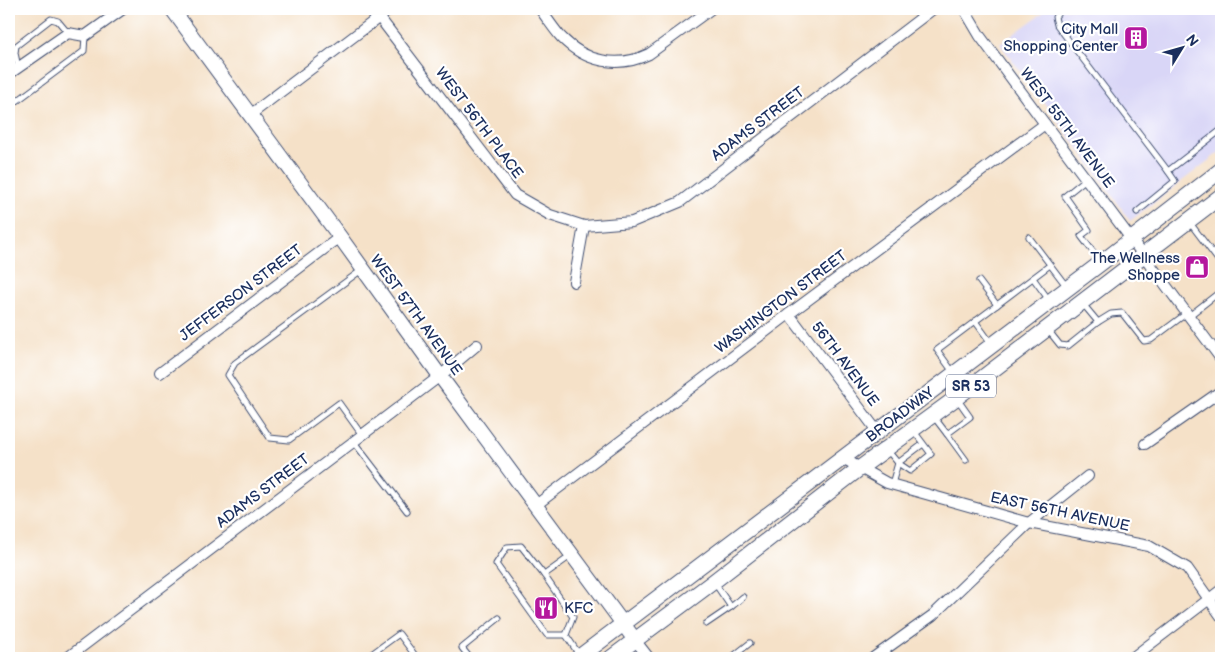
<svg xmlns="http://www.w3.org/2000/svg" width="1230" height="667" font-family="'Balsamiq Sans',sans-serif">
<rect width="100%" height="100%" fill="#fff"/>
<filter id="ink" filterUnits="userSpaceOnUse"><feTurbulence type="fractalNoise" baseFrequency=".02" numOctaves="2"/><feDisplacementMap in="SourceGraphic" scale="10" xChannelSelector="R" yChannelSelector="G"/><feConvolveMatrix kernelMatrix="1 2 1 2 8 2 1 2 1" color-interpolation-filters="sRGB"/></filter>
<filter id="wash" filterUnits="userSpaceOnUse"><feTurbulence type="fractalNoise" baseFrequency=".0096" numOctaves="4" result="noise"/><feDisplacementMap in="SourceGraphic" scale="20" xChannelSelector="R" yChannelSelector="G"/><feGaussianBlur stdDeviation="1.12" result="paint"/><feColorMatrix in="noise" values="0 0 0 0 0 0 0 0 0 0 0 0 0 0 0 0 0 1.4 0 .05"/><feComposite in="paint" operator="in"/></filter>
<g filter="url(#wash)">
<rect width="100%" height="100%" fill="#f5e1c8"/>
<polygon fill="#d9d6f7" points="1048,9 1221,9 1221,151 1130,221 1099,176 1000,44"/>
</g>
<g filter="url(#ink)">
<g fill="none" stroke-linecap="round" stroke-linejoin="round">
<defs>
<g id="lane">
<polyline points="1061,9 1055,17 1057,25 1168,171"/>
<polyline points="18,67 15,53 16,46 51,19 58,21 68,33"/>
<polyline points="9,107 84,51 85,36"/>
<polyline points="1086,179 1065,196 1089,230 1081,236 1101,262"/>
<polyline points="1137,212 1175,181 1168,171 1221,130"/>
<polyline points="1190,223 1221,264"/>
<polyline points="1029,237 1067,287"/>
<polyline points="1033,278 1049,300"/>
<polyline points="979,281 997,305"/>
<polyline points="1189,316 1221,291"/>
<polyline points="975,321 991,343"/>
<polyline points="1098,322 1111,314 1122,313 1144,341 1151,340 1187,313"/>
<polyline points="1048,330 1060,345 1068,346 1098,322 1083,304"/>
<polyline points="953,372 937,350 1050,265"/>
<polyline points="934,417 947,434 970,417 958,400"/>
<polyline points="913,430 931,454 910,471 898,463 923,444"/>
<polyline points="947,434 966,460"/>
<polyline points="362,435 339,403 289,440 270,438 228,375 235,363 363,269"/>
<polyline points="354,442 407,511"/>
<polyline points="888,451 898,463 892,484"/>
<polygon points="521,546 544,575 573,617 566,635 547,635 496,564 507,547"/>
<polyline points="544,575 572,555"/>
<polyline points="731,607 743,597"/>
<polyline points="706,624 731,607 714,582"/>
<polyline points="566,635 580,656"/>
<polyline points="366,658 399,634 417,658"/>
<polyline points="470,658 462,648 499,618"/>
<polyline points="731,658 750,643"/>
</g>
<g id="street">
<polyline points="373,9 515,195 550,215 584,226 632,222 680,202 933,9"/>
<path d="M540,9C547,18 553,28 561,37C585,62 618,69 649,54L711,9"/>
<polyline points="964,9 980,36 1045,124 1221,359"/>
<polyline points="9,74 68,33 85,36 123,9"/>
<polyline points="250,115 390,9"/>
<polyline points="574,282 584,226"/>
<polyline points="789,314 877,431"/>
<polyline points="160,373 340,237"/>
<polyline points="1145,444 1221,391"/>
<polyline points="843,458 860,468 887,483 1029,523 1149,546 1187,568 1221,616"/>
<polyline points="536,505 789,314 1045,124"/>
<polyline points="635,640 649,658"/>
<polyline points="67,658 353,442 440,376 477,345"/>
<polyline points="873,658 933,615 1029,523 1088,476"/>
<polyline points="1132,658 1221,590"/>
</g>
<polyline id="secondary" points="172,9 340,237 440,376 635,640"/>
<g id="primary">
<polyline points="578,658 1101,263 1221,170"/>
<polyline points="611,658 713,582 860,468 956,398 1221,196"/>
</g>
</defs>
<use href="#lane" stroke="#3c4a6e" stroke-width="7"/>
<use href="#street" stroke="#3c4a6e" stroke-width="12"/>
<use href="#secondary" stroke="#3c4a6e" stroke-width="16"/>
<use href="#primary" stroke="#3c4a6e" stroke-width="17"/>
<use href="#lane" stroke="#fff" stroke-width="5"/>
<use href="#street" stroke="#fff" stroke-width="10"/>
<use href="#secondary" stroke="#fff" stroke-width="14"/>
<use href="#primary" stroke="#fff" stroke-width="15"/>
</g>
</g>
<defs>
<symbol id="building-square" viewBox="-11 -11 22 22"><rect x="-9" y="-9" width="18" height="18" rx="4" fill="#b5179e" stroke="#fff"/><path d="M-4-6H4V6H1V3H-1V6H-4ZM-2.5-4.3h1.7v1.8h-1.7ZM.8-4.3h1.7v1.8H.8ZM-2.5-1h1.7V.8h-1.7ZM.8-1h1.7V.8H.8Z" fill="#fff"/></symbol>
<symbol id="shop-square" viewBox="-11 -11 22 22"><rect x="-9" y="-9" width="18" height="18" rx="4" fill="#b5179e" stroke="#fff"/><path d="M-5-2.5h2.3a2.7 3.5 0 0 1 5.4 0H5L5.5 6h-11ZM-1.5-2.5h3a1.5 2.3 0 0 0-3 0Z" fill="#fff"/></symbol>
<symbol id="restaurant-square" viewBox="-11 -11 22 22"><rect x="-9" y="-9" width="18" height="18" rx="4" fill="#b5179e" stroke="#fff"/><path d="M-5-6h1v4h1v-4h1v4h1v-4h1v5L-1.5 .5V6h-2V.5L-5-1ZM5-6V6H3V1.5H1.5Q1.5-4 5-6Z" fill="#fff"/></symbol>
</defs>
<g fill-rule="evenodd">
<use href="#building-square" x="1122" y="24" width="28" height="28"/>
<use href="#shop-square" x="1183" y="253" width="28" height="28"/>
<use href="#restaurant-square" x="532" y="594" width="28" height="28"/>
</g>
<g text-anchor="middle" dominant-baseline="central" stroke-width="4.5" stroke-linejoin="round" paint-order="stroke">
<rect fill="#fff" stroke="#5f6d8e" stroke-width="1" x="946" y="374.5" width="50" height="23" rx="4"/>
<g font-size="14" font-weight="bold" fill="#1b2f5e">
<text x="971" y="386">SR 53</text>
</g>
<g font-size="15" fill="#1b2f5e" stroke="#fff" text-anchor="end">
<text x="1118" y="29">City Mall<tspan x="1118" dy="17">Shopping Center</tspan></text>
<text x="1180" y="258">The Wellness<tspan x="1180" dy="17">Shoppe</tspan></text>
<text x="564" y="608" text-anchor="start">KFC</text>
</g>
<g font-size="15" fill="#1b2f5e" stroke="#fff">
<text transform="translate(479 123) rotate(53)">WEST 56TH PLACE</text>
<text transform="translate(758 124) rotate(-37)">ADAMS STREET</text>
<text transform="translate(1067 128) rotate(53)">WEST 55TH AVENUE</text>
<text transform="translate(241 293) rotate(-37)">JEFFERSON STREET</text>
<text transform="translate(781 302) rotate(-37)">WASHINGTON STREET</text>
<text transform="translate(416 315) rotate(54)">WEST 57TH AVENUE</text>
<text transform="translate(845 364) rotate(53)">56TH AVENUE</text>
<text transform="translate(900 415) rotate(-37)">BROADWAY</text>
<text transform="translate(263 491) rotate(-37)">ADAMS STREET</text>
<text transform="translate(1060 512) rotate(12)">EAST 56TH AVENUE</text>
</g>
</g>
<rect width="1230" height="667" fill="none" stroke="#fff" stroke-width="30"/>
<g transform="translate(1182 48) rotate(53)" stroke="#ffffff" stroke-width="4" paint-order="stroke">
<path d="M0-4L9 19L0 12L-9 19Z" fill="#1b2f5e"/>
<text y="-8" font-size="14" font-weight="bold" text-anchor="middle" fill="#1b2f5e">N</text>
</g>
</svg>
